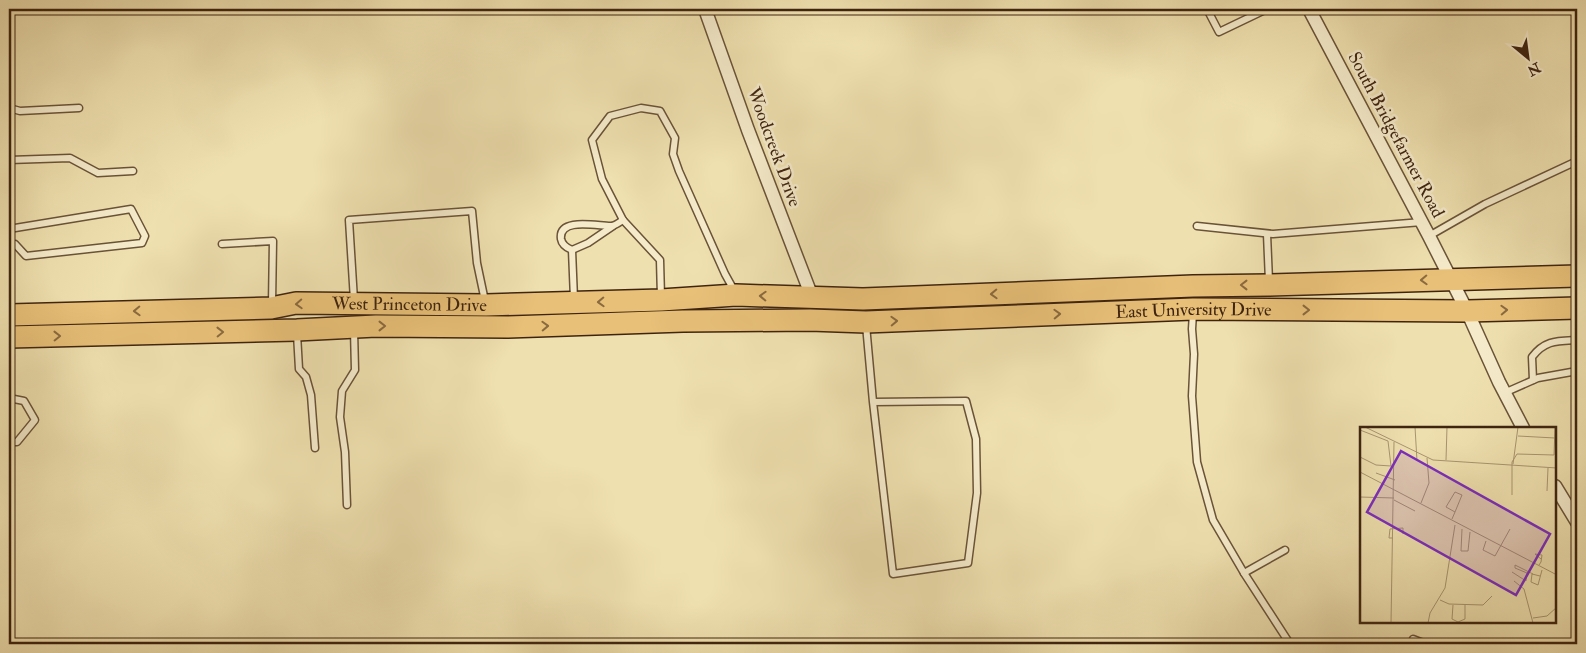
<svg xmlns="http://www.w3.org/2000/svg" width="1586" height="653" font-family="'IM FELL Double Pica',serif">
<rect width="100%" height="100%" fill="#efe0af"/>
<filter id="stains"><feTurbulence type="fractalNoise" baseFrequency=".004" numOctaves="4"/><feColorMatrix values="0 0 0 0 .2 0 0 0 0 .09 0 0 0 0 .02 0 0 0 .5 -.17"/></filter>
<radialGradient id="worn" r=".72"><stop offset=".6" stop-color="#630" stop-opacity="0"/><stop offset="1" stop-color="#630" stop-opacity=".3"/></radialGradient>
<g fill="none" stroke-linecap="round" stroke-linejoin="round">
<defs>
<g id="service">
<polyline points="1207,9 1219,32 1267,9"/>
<polyline points="9,108 20,111 79,108"/>
<polyline points="9,160 70,158 98,173 133,171"/>
<polyline points="1197,226 1273,234 1422,222"/>
<polyline points="9,229 131,209 145,236 142,243 26,256 15,244 9,245"/>
<polyline points="1267,234 1269,281"/>
<polyline points="1429,236 1485,204 1577,161"/>
<polyline points="222,244 273,241 272,304"/>
<polyline points="572,250 588,243 613,226"/>
<polyline points="661,297 660,260 623,220 602,179 592,140 610,116 641,108 660,111 675,138 673,154 679,171 725,274 735,292"/>
<path d="M574,299L572,250C567,248 562,245 561,239C558,216 601,227 612,226C616,225 620,222 623,220"/>
<polyline points="354,300 349,220 472,211 477,263 485,301"/>
<polyline points="1193,313 1192,329 1194,354 1192,396 1197,462 1213,520 1244,573 1290,644"/>
<polyline points="866,325 873,402 893,574 968,563 977,493 976,439 966,401 873,402"/>
<polyline points="297,334 299,369 306,377 311,395 315,448"/>
<path d="M1533,380L1532,357C1545,340 1557,341 1577,340"/>
<polyline points="1504,393 1538,378 1577,371"/>
<polyline points="9,398 24,401 35,420 17,442 9,442"/>
<polyline points="347,505 345,452 340,417 342,391 355,370 354,330"/>
<polyline points="1244,573 1285,550"/>
<polyline points="1413,639 1426,644"/>
</g>
<g id="minor">
<polyline points="705,9 748,130 812,297"/>
<polyline points="1309,9 1429,236 1467,311 1499,382 1523,428"/>
<polyline points="1555,486 1577,522"/>
</g>
<g id="trunk">
<path id="s1" d="M9,315L271,308L296,303L486,305L661,300L736,295L863,299L1193,286L1269,285L1577,276"/>
<path id="s2" d="M9,337L297,330L376,326L508,327L683,321L810,320L866,322L1193,309L1467,311L1577,308"/>
</g>
</defs>
<use href="#service" stroke="#6a5338" stroke-width="9"/>
<use href="#minor" stroke="#6a5338" stroke-width="15"/>
<use href="#trunk" stroke="#3e2410" stroke-width="24"/>
<use href="#service" stroke="#f5ebcb" stroke-width="6"/>
<use href="#minor" stroke="#f5ebcb" stroke-width="12"/>
<use href="#trunk" stroke="#e8c078" stroke-width="21"/>
</g>
<defs><path id="oneway-chevron" d="M-2-3.5L2.5 0L-2 3.5" fill="none" stroke-width="1.6" stroke-linecap="round" stroke-linejoin="round" transform="scale(1.25)"/></defs>
<g stroke="#8a6a3f">
<use href="#oneway-chevron" transform="translate(1424 280) rotate(178)"/>
<use href="#oneway-chevron" transform="translate(1244 285) rotate(180)"/>
<use href="#oneway-chevron" transform="translate(994 294) rotate(178)"/>
<use href="#oneway-chevron" transform="translate(763 296) rotate(-178)"/>
<use href="#oneway-chevron" transform="translate(601 302) rotate(178)"/>
<use href="#oneway-chevron" transform="translate(299 304) rotate(177)"/>
<use href="#oneway-chevron" transform="translate(1306 310)"/>
<use href="#oneway-chevron" transform="translate(1504 310) rotate(-2)"/>
<use href="#oneway-chevron" transform="translate(137 311) rotate(178)"/>
<use href="#oneway-chevron" transform="translate(1057 314) rotate(-2)"/>
<use href="#oneway-chevron" transform="translate(894 321) rotate(-2)"/>
<use href="#oneway-chevron" transform="translate(382 326)"/>
<use href="#oneway-chevron" transform="translate(545 326) rotate(-2)"/>
<use href="#oneway-chevron" transform="translate(220 332) rotate(-1)"/>
<use href="#oneway-chevron" transform="translate(57 336) rotate(-1)"/>
</g>
<g text-anchor="middle" dominant-baseline="central" stroke-width="5" stroke-linejoin="round" paint-order="stroke">
<g font-size="18" fill="#3e2410" stroke="#f5ebcb">
<text transform="translate(1396 135) rotate(62)">South Bridgefarmer Road</text>
<text transform="translate(774 147) rotate(70)">Woodcreek Drive</text>
<text stroke="none"><textPath href="#s1" startOffset="401">West Princeton Drive</textPath></text>
<text stroke="none"><textPath href="#s2" startOffset="1185">East University Drive</textPath></text>
</g>
</g>
<g transform="translate(1360 427)">
<rect width="196" height="196" fill="#efe0af"/>
<path fill="none" stroke="#a8956f" stroke-width="1" d="M5,0L73,33L197,41M55,0L57,34M0,3L28,14L31,39L16,38L0,30M158,9L195,11M157,27L194,28L195,0M86,33L87,0M153,37L158,0M0,45L197,148M16,46L35,53M187,64L188,41M152,68V35L157,27M0,70L34,71M34,73L55,84M61,76L69,56L67,31M92,92L95,85L102,68L95,65L86,80L95,85M102,102L101,124H108L110,105M33,111H29L30,102L43,101V107M126,114L123,123L135,129L150,102M179,138L181,135L182,128L175,127L181,132M152,145L166,154L167,146L155,141V138L173,147M180,149L172,147L171,155L178,158L182,143M154,154L164,162L173,196M80,173L89,177L123,178L132,169M93,178L92,192L98,195L105,192V178M173,191L187,189L197,180M31,196L34,15M68,196L70,186L85,161L95,98"/>
<path fill="#7b2cbf" fill-opacity="0.15" stroke="#7b2cbf" stroke-width="2.5" d="M41,24L190,107L156,168L7,85Z"/>
<rect width="196" height="196" fill="none" stroke="#3e2410" stroke-width="2.5"/>
</g>
<rect width="1586" height="653" fill="none" stroke="#efe0af" stroke-width="30"/>
<rect x="10" y="10" width="1566" height="633" fill="none" stroke="#3e2410" stroke-width="2.5"/>
<rect x="15" y="15" width="1556" height="623" fill="none" stroke="#3e2410"/>
<g transform="translate(1528 58) rotate(151)" stroke="#f5ebcb" stroke-width="4" paint-order="stroke">
<path d="M0-4L9 19L0 12L-9 19Z" fill="#3e2410"/>
<text y="-8" font-size="14" font-weight="bold" text-anchor="middle" fill="#3e2410">N</text>
</g>
<rect width="100%" height="100%" filter="url(#stains)"/>
<rect width="100%" height="100%" fill="url(#worn)"/>
</svg>
